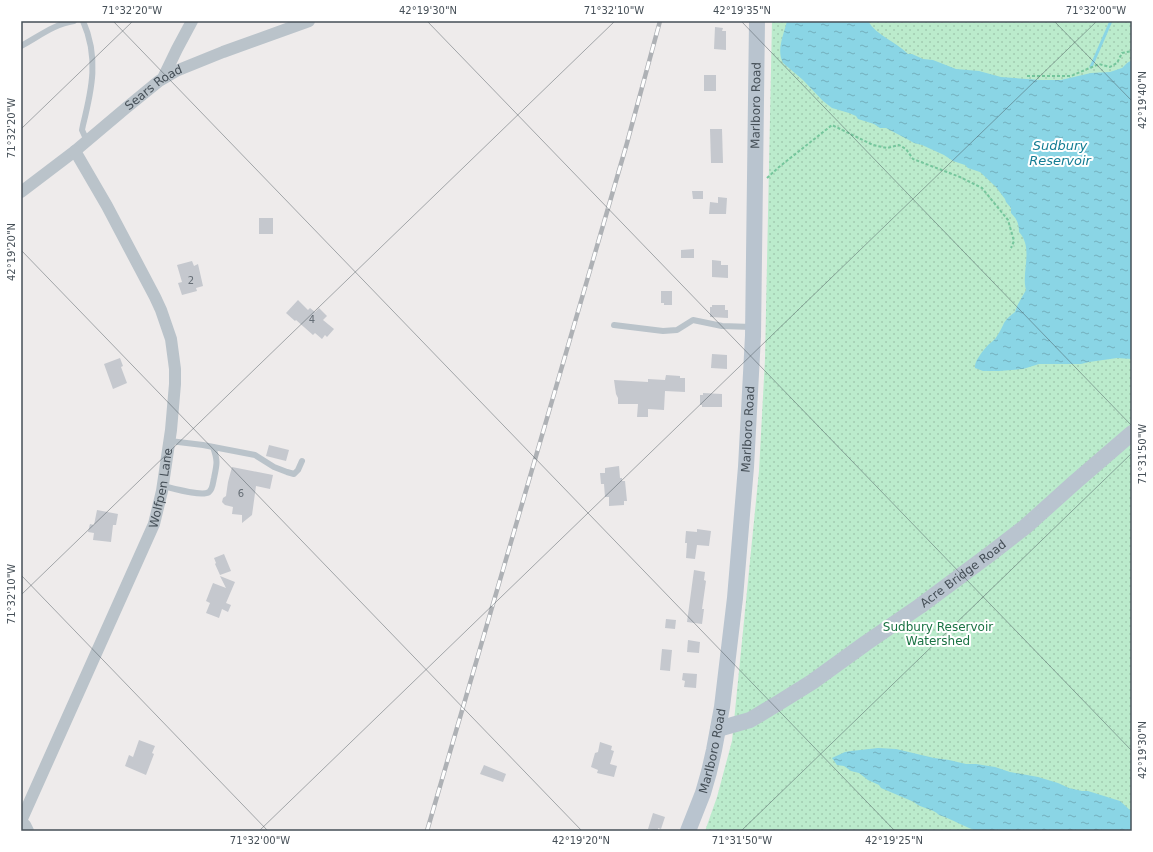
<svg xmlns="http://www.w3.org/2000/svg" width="1153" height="852" font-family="'DejaVu Sans',sans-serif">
<defs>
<pattern id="park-dots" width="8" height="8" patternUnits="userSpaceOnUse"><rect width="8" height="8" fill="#bbebcc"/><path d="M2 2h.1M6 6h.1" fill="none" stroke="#a2cbb1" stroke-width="1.8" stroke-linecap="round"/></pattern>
<pattern id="water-ripples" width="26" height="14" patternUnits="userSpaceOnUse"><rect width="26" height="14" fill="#8ad5e5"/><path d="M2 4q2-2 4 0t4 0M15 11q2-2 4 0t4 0" fill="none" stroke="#73afbc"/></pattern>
</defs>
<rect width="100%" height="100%" fill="#eeebeb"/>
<polygon fill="url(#park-dots)" points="772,21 1132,21 1132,831 705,831 717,797 732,741 759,471 765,359"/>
<g fill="url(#water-ripples)">
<path d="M787,21H868C877,36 895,41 908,54H912L923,59L933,60L956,69L979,71L1001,77L1041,80H1061L1091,73L1110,72L1122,68L1127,63L1132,60V359L1117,358L1089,362L1081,364H1039L1023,369L999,371H983L975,368C974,361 983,351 988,345C991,342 995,340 997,336C1000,332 1002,327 1004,323C1007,318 1011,315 1015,312C1017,305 1022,297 1026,290C1021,273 1034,248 1019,232C1019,224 1017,219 1011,213V208L1006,202L1005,199L996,187L980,172L968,168L965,165L953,161L944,155L922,145L914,143L907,139L886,128H880L874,124L858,119L856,116L849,113L832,108L823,101L803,80L783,63C776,50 784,34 787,21Z"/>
<path d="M878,748L896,749L934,758L949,760L966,764H976L995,767L1010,772L1038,777L1058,783L1069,788L1082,791H1088L1120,801L1132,812V831H980C966,829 953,819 939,815C933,808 921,809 914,802L881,788L879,785L868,780L859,773L851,771L844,766L837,765L832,758L845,752L851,751Z"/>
</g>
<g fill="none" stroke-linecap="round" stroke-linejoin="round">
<polyline stroke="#8ad5e5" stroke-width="3" points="1091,67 1111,21"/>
</g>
<g fill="#c5c8ce">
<polygon points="715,27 723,28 722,31 726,31 726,50 714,49"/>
<rect x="704" y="75" width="12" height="16"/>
<polygon points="710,129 722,129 723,163 711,163"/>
<polygon points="692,191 703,191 703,199 693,199"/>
<polygon points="718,197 727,198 726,214 709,214 710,202 718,203"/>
<rect x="259" y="218" width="14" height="16"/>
<polygon points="694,249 694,258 681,258 681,250"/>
<polygon points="712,260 721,261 721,265 728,265 728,278 712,277"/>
<polygon points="192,261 194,266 198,264 203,286 196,288 197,291 182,295 178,283 182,282 177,265"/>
<polygon points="661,291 672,291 672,305 664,305 664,303 661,303"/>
<polygon points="298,300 308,310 310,308 315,312 319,308 327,316 323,320 334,329 327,337 325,335 322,339 315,333 313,335 296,320 295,321 286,313"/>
<polygon points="712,305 725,305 725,310 728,310 728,318 710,317 710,307 712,307"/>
<polygon points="712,354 727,355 727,369 711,368"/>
<polygon points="120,358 123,366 121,367 127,383 113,389 104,364"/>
<polygon points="666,375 680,376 680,378 685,378 685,392 665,391 664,410 648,409 648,417 637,417 638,404 618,404 618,398 616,394 614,380 648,382 648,379 665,380"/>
<polygon points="703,393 722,394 722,407 702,407 702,405 700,405 700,395 703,395"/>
<polygon points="269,445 289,450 286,461 266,456"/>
<polygon points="619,466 620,478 622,478 622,481 625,481 627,501 624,501 624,505 609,506 609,497 605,497 604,484 601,484 600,473 605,473 605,468"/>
<polygon points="232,467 273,475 270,489 256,486 252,515 242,523 242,515 232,514 233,507 225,505 222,502 223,498 226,496 228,482"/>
<polygon points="97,510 118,514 116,525 113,525 111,542 93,540 94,533 88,532 90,524 94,525"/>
<polygon points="697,529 711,531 709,546 697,545 695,559 686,558 687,543 685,543 686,531 697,532"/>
<polygon points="224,554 231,571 220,575 215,564 216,563 214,558"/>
<polygon points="694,570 705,572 704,580 706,581 702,609 704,609 702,624 687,622"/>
<polygon points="220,576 235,582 226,603 231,605 228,612 222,609 219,618 206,613 210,603 206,601 213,583 226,588"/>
<polygon points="666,619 676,620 675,629 665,628"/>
<polygon points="688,640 700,642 699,653 687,652"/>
<polygon points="662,649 672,650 670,671 660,670"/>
<polygon points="683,673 697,674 696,688 684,687 685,681 682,680"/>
<polygon points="139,740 155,746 152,753 154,754 146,775 125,766 129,755 133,757"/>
<polygon points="600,742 612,746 611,750 614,751 610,764 617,766 614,777 597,773 598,770 591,767 595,753 598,752"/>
<polygon points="484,765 506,774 503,782 480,774"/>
<polygon points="653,813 665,817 661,829 658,828 658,831 648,829"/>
</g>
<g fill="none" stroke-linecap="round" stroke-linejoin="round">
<g stroke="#75c69c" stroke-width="2" stroke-dasharray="3 2" stroke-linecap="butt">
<polyline points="1027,76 1071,76 1099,64 1110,67 1117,63 1122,53 1132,51"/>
<polyline points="767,178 779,167 832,125 873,145 887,148 899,145 906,149 913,159 960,177 982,188 1008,220 1014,241 1011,248"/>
</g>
<g stroke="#bac3ca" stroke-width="6">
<path d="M83,21C99,57 92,89 83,125L82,130L87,141"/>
<path d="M21,46C38,37 54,24 74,21"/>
<polyline points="614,325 663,331 677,330 693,320 722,326 752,327"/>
<polyline points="170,441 203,445 255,455 274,467 287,472 294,474 298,470 302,461"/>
<path d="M163,486C172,488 202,497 209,492C213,489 213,482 214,478C217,464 218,461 213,447"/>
</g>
<g stroke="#bac3ca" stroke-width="12">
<polyline points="163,78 177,49 192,21"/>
<path id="s1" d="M21,192L75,151L126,108L159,81L176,71L223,52L309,21"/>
<path id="s2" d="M21,821L154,524L162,491L171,430L175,384V369L171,339L161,310L155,297L107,206L75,151"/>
<polyline points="21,822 25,825 28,831"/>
</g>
<g stroke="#b9c4cf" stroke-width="16">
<path id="s3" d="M718,729L750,720L775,705L812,682L866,643L920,606L990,554L1025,527L1074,483L1132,433"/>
<path id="s4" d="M688,831L703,793L709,772L714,750L722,707L735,598L746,467L753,336L757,21"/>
</g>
<defs>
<polyline id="rail" points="427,831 627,143 660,21"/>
</defs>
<use href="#rail" stroke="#aeb1b5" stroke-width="4.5"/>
<use href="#rail" stroke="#fff" stroke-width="3" stroke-dasharray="9" stroke-linecap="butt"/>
</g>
<path fill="none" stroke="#454f57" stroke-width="1" stroke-opacity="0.45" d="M113,21L895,831M427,21L1132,751M741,21L1132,426M1054,21L1132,101M21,129L133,21M21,250L582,831M21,575L268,831M21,595L615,21M259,831L1097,21M741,831L1132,453"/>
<g text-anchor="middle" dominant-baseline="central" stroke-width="4" stroke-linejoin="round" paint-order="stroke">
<g font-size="10" fill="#656d75">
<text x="191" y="280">2</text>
<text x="312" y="319">4</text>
<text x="241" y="493">6</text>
</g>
<g font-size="12" fill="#454f57" stroke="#fff">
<text stroke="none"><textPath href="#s1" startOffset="169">Sears Road</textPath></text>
<text stroke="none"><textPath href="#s4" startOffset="732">Marlboro Road</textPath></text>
<text stroke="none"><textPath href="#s4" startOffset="408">Marlboro Road</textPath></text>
<text stroke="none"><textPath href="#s2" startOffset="362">Wolfpen Lane</textPath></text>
<text stroke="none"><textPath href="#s3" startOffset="292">Acre Bridge Road</textPath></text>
<text stroke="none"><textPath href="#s4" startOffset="84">Marlboro Road</textPath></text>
</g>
<g font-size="12" fill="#1b7344" stroke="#fff">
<text x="938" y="627">Sudbury Reservoir<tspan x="938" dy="14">Watershed</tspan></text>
</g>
<g font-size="13" font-style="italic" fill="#147d94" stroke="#fff">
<text x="1060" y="145">Sudbury<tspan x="1060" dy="15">Reservoir</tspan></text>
</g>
</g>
<rect width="1153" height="852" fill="none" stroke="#ffffff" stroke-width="44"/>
<rect x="22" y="22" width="1109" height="808" fill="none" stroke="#454f57" stroke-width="1.5"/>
<g font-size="10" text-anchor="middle" fill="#454f57">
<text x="132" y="14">71°32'20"W</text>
<text x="428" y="14">42°19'30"N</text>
<text x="614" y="14">71°32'10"W</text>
<text x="742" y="14">42°19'35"N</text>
<text x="1096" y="14">71°32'00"W</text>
<text transform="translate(1142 100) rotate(-90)" y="4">42°19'40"N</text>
<text transform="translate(11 128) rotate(-90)" y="4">71°32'20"W</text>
<text transform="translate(11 252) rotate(-90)" y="4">42°19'20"N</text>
<text transform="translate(1142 454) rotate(-90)" y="4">71°31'50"W</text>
<text transform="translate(11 594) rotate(-90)" y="4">71°32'10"W</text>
<text transform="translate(1142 750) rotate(-90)" y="4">42°19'30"N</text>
<text x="260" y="844">71°32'00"W</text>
<text x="581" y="844">42°19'20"N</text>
<text x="742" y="844">71°31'50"W</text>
<text x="894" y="844">42°19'25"N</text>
</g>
</svg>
